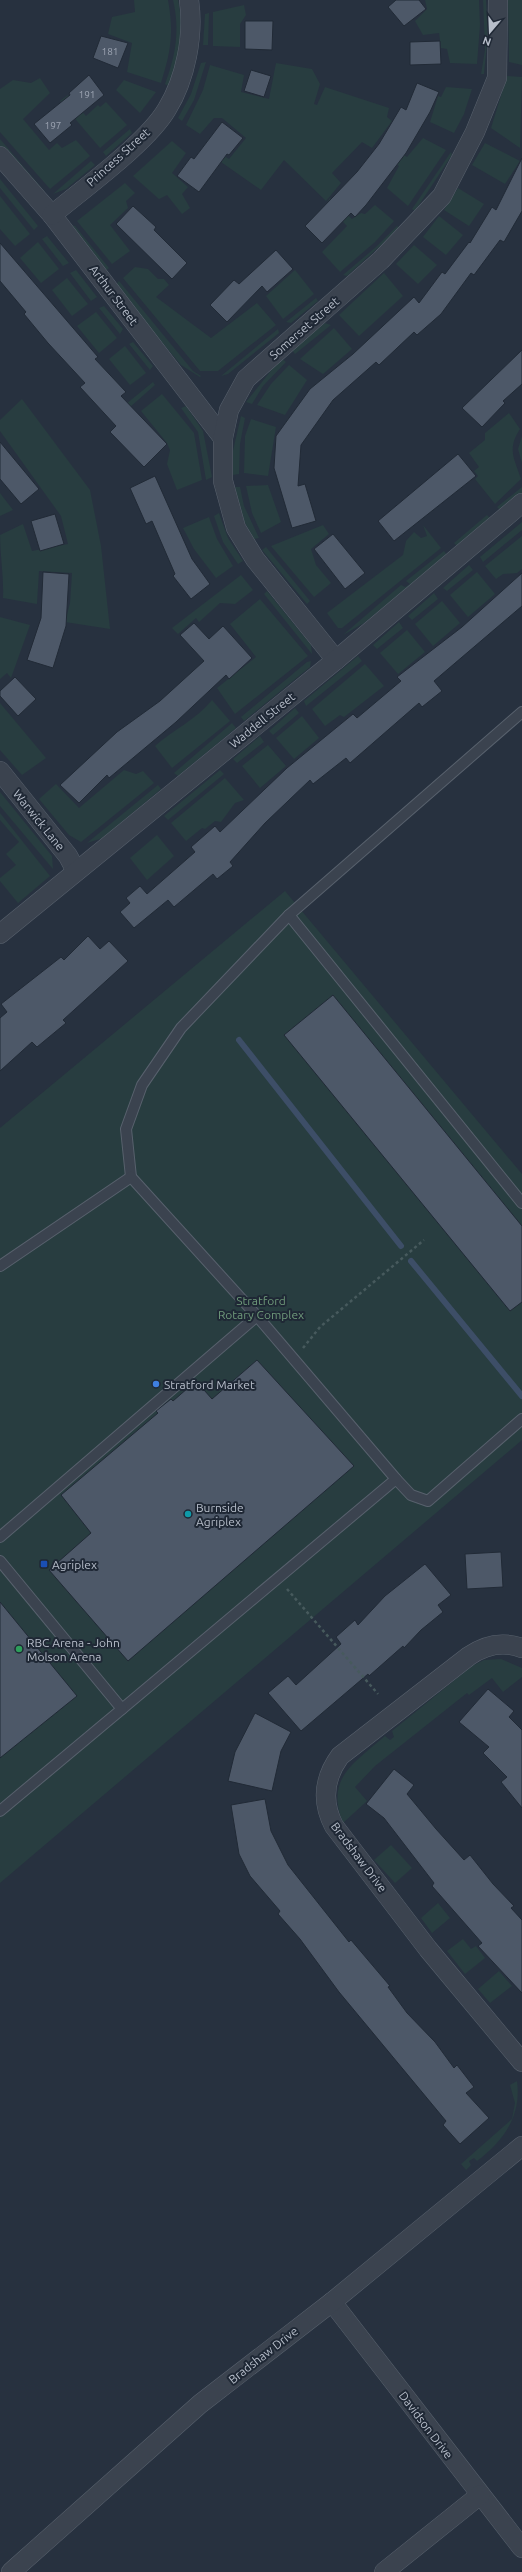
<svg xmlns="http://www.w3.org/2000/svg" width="522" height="2572" font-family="Ubuntu,sans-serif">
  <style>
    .green { fill: #283d40 }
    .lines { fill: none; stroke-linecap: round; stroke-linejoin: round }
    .stream { stroke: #3d4e67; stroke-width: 6 }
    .building { fill: #4d5868; stroke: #212a36 }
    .lane-casing { stroke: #58616d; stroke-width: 12 }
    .street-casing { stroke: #58616d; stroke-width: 20 }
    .path { stroke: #475a5d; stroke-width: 2.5; stroke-dasharray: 3 3; stroke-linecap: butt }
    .lane { stroke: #3b434f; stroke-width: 10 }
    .street { stroke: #3b434f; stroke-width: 19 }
    .shop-dot { fill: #3f7fe0; stroke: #1f2835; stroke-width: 1.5 }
    .culture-dot { fill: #0f9aa8; stroke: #1f2835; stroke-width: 1.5 }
    .transit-dot { fill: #1a4fb4; stroke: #1f2835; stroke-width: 1.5 }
    .leisure-dot { fill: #2e9e5b; stroke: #1f2835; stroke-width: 1.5 }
    .labels { text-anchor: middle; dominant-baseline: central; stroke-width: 4; stroke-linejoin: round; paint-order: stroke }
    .number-label { font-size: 10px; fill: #9ca4b2 }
    .street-label { font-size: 12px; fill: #b7beca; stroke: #1f2835 }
    .park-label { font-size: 12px; fill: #6f9a7a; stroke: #1f2835 }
    .poi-label { font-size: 12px; fill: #b7beca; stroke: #1f2835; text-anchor: start }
  </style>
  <rect width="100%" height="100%" fill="#27313f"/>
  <g class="green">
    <path d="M134 0H168C174 33 171 51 161 83L127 72 132 43 108 34 112 17 135 12Z"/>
    <path d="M173 0H178C185 31 178 57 170 87L165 84C176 55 180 30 173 0Z"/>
    <path d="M425 0H479L480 25 477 64 450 63 447 49 441 48 439 33 423 35 415 21 427 9Z"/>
    <path d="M483 0H486L488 33 484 74H481L485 50Z"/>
    <path d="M508 0H522V65L509 62Z"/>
    <path d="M244 5 246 15 240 24V47L213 46V12Z"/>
    <path d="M209 13 208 45H203L205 14Z"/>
    <path d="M206 62 194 100 182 121 178 118 191 94 201 63Z"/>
    <path d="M276 63 312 69 320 84 314 104 317 105 325 87 389 108 387 117 392 121 372 148 362 142 332 173 341 183 326 201 284 160 261 190 211 155 215 151 229 159 246 138 222 118H214L200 134 186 125 203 90 210 65 244 75 241 92 269 99Z"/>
    <path d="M507 76 522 77 520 148 491 128Z"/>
    <path d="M40 78 50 93 23 119 49 150 57 143 62 148 76 140 90 156 50 189 0 132V89L13 80 31 83Z"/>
    <path d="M124 80 156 92 140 113 116 90Z"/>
    <path d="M446 87 472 89 464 114 454 133 430 122 438 96 441 97Z"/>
    <path d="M68 95 86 116 98 105 100 107 106 102 127 125 100 148 60 101Z"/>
    <path d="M130 129 132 133 106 156 103 152Z"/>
    <path d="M423 138 446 150 408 206 387 188 399 166 376 149 381 141 407 157Z"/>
    <path d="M0 139 46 193 0 147Z"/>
    <path d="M172 141 186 153 172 173 188 187 182 194 190 208 182 214 167 195 159 199 133 176Z"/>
    <path d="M485 143 520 161 505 184 472 165Z"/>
    <path d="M451 152 452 155 415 211 412 209Z"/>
    <path d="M91 161 95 165 66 189 53 194Z"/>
    <path d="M0 179 38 226 34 230 0 188Z"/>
    <path d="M125 183 135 193 126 201 128 208 110 225 130 251 112 264 77 221Z"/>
    <path d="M458 188 484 204 469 226 444 210Z"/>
    <path d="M0 196 30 234 15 246 0 229Z"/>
    <path d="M330 198 352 219 361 213 365 214 375 205 394 221 375 242 340 272 322 252 347 226 326 204Z"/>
    <path d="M439 216 463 235 446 255 423 237Z"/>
    <path d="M71 225 75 226 109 268 104 272Z"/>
    <path d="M397 226 400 228 347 276 343 275 376 247Z"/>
    <path d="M47 236 69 263 63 266 42 239Z"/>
    <path d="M38 242 59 269 41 283 20 258Z"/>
    <path d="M414 245 437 265 418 284 396 264Z"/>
    <path d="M135 267 148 269 158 279H164L169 285 156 297 211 338 257 303 276 325 218 371H200L123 278Z"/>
    <path d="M76 270 97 297 91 301 70 273Z"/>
    <path d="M295 270 314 294 283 319 266 296Z"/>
    <path d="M384 273 403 296 359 336 339 315Z"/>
    <path d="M67 278 88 304 72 316 52 290Z"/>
    <path d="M119 281 193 371 201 376 200 377 181 365 115 286Z"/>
    <path d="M316 298 318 301 291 323 286 322Z"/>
    <path d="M104 306 123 329 120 334 99 308Z"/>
    <path d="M96 312 117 338 99 353 77 326Z"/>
    <path d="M325 323 331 325 295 354 292 350Z"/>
    <path d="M334 328 352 349 323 374 300 359Z"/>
    <path d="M278 329 279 333 228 374 221 376Z"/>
    <path d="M133 342 153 366 150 370 129 344Z"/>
    <path d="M125 346 146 373 130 385 109 359Z"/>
    <path d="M281 358 286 362 263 386 252 404 246 402Z"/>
    <path d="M289 365 307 380 285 415 257 405 271 384Z"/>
    <path d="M153 382 155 385 129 408 126 404Z"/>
    <path d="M162 394 194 433 202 480 177 490 167 464 170 450 167 443 141 411Z"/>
    <path d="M22 399 90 490 101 546 110 629 65 622 70 603 72 573 39 571 37 604 3 598C4 577 0 556 0 535L23 524 32 551 68 544 61 516 0 431V420Z"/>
    <path d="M186 406 203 431 212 477 206 480 198 432 181 408Z"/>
    <path d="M509 413 520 429C507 449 514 458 521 479L495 504 475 479 478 476 474 471 479 467 469 453 485 440V433Z"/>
    <path d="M241 416 245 418 240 444 239 474 233 475 232 455Z"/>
    <path d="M251 419 276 427 268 476 244 473 245 436Z"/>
    <path d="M522 436V463L518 449Z"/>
    <path d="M268 485 281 522 261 533 252 513 246 486Z"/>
    <path d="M235 487H240L244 506 259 538 254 539 244 521Z"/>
    <path d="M522 487V494L501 511 497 507Z"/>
    <path d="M0 493 13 510 0 516Z"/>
    <path d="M219 513 228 538 243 561 238 564 223 542 214 516Z"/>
    <path d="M487 515 491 519 458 547 454 543Z"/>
    <path d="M209 517 217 539 233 566 216 578 194 549 183 528Z"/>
    <path d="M522 522V530L483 562 480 557Z"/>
    <path d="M323 525 329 534 311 549 316 565 331 583 314 597 271 546Z"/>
    <path d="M423 525 441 548 342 628H338L327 613 403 555 406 541 414 532 421 538 427 536Z"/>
    <path d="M522 536V569L517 573 503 574 496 579 485 566Z"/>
    <path d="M266 547 310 601 307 604 262 550Z"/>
    <path d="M444 551 447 555 364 623 343 635 401 585 405 587 410 584 406 581Z"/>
    <path d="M469 565 473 570 447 591 443 588Z"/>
    <path d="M477 572 495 594 468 617 450 595Z"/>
    <path d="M241 575 253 590 235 604 220 603 199 622 196 618 178 634 172 628Z"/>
    <path d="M267 591 311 645 312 654 264 594Z"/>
    <path d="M434 593 438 599 412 620 408 616Z"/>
    <path d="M260 599 308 656 235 714 217 688 256 657 230 624Z"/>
    <path d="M442 601 460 623 433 646 415 624Z"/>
    <path d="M0 617 30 625 11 678 7 673 0 679Z"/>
    <path d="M399 622 403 628 377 649 373 645Z"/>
    <path d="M407 630 425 652 398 674 380 653Z"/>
    <path d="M358 656 362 661 306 706 304 701Z"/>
    <path d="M311 661 310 667 244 721 241 717 307 662Z"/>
    <path d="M365 664 384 686 344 717 340 715 325 726 312 709Z"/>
    <path d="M212 700 230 721 172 768 155 746C174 729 196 720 212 700Z"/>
    <path d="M0 703 46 758 22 775 0 750Z"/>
    <path d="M295 708 299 713 273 735 269 731Z"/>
    <path d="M302 716 319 738 294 759 276 738Z"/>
    <path d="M232 723 236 728 178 776 174 773Z"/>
    <path d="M260 736 264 742 237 763 233 759Z"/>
    <path d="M268 745 286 766 260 788 242 766Z"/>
    <path d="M124 770 136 774 143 771 154 783 81 842 69 835 39 799 56 784 79 808Z"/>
    <path d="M220 770 224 774 168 820 164 816Z"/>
    <path d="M225 778 244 800 235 803 221 822 215 821 205 829 202 828 186 841 171 823Z"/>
    <path d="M158 785 161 789 103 838 87 843Z"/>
    <path d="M0 792 52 856 53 869 0 806Z"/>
    <path d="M0 813 50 876 18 903 0 881V878L16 865 6 854 19 842 0 820Z"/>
    <path d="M157 835 174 856 147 880 130 858Z"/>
    <path d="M285 891 522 1174V1440L0 1883V1128Z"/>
    <path d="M501 1659 522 1668V1677L503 1692 492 1678 469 1695 467 1693 375 1766 355 1787 367 1801 343 1823C325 1778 354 1763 385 1736L390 1740 394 1737 392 1731 472 1666 484 1660Z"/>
    <path d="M391 1845 412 1868 395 1883 374 1860Z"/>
    <path d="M438 1903 450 1918 432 1933 421 1918Z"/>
    <path d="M463 1939 471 1949 476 1946 485 1958 465 1974 447 1951Z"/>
    <path d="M499 1971 512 1986 490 2003 478 1989Z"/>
    <path d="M517 2081C522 2117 502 2142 477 2161L474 2158 469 2161 471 2165 466 2170 461 2164 512 2119 515 2103 510 2085Z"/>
  </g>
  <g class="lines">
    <g class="stream">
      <path d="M239 1040 401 1246"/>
      <path d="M411 1261 522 1396"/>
    </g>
  </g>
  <g class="building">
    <path d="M396 0H419L426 9 404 26 388 7Z"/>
    <path d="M245 21H273L272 50 245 49Z"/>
    <path d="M101 36 128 43 118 68 93 58Z"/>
    <path d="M440 41 441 64 410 65V42Z"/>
    <path d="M251 70 271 76 264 97 244 91Z"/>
    <path d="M89 75 104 95 70 123 72 125 50 143 34 124 70 95 69 93Z"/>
    <path d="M417 83 439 92 430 112 406 153 366 205 355 217 351 213 322 243 305 226 357 172 379 144 401 107 406 110Z"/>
    <path d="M222 122 243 138 229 155 227 154 199 192 177 176 191 157 194 159Z"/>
    <path d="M522 158V211L504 242 500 240 474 275 471 273 441 314 417 335 414 332 379 365 376 362 333 400 301 445 298 486 305 484 316 521 292 528 274 468 276 436 310 389 353 354 414 297 419 303 442 272 445 274 469 242 470 243 492 207 496 210Z"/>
    <path d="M133 206 156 227 154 230 187 263 172 279 116 224Z"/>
    <path d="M0 243 98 357 95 359 126 392 121 396 167 444 144 467 110 432 116 426 80 387 85 383 48 343 24 314 26 312 0 281Z"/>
    <path d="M276 250 293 269 267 292 262 286 227 322 210 305 234 280 239 284Z"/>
    <path d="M522 350V384L503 401 505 403 482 427 462 408Z"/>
    <path d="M0 442 39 489 21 504 0 479Z"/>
    <path d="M458 454 476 476 394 541 378 521Z"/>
    <path d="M155 476 192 559 210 584 191 599 173 576 175 574 152 521 146 524 130 488Z"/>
    <path d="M55 514 64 544 40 551 31 521Z"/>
    <path d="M333 534 365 573 345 589 314 549Z"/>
    <path d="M43 572 69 574 66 626 53 668 27 660 41 618Z"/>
    <path d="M522 573V606L434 681 442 691 422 707 419 703 350 763 346 758 313 784 310 780 265 823 230 862 233 866 217 879 213 874 174 907 168 900 134 928 120 912 130 903 126 898 140 886 147 894 195 852 191 847 215 826 220 832 287 768 353 714 357 718 401 681 397 677 462 627Z"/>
    <path d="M194 623 209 639 223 626 252 658 229 679 226 675 176 722 109 778 107 775 79 803 60 785 117 732 160 701 204 661 180 635Z"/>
    <path d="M15 677 36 699 18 716 0 696V691Z"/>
    <path d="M88 936 100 949 109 941 128 961 63 1020 66 1023 37 1047 32 1042 0 1071V1018L7 1012 1 1004 61 957 64 960Z"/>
    <path d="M333 995 522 1226V1302L510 1311 284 1035Z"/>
    <path d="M257 1360 354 1466 128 1661 49 1570 91 1533 61 1495 158 1413 156 1411 171 1399 173 1401 196 1381 212 1399Z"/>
    <path d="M501 1552 503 1587 467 1589 465 1554Z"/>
    <path d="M425 1564 451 1595 438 1605 443 1612 421 1630 404 1648 403 1646 369 1676 368 1674 301 1731 268 1693 288 1676 296 1685 341 1644 336 1637 355 1620 358 1625 385 1596Z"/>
    <path d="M0 1602 77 1696 0 1758Z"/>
    <path d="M488 1689 514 1711 509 1717 522 1730V1808L501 1782 507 1777 483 1753 489 1747 459 1722Z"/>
    <path d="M255 1713 291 1732 281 1751 272 1791 228 1781 235 1752Z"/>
    <path d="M394 1769 414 1785 407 1794 436 1829 464 1860 470 1855 493 1884 514 1906 511 1908 522 1920V1993L478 1946 482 1943 432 1886 434 1883 384 1818 366 1804Z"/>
    <path d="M265 1799 271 1831 288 1865 349 1942 351 1940 390 1986 388 1987 407 2013 435 2042 454 2068 457 2065 474 2087 466 2093 489 2118 460 2144 443 2125 446 2121 339 1992 300 1939 278 1914 280 1911 250 1876 239 1854 231 1805Z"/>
  </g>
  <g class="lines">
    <g class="lane-casing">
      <g id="lane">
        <path d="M289 915 522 1203"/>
        <path d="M131 1177 126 1129 142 1085 181 1028 289 915 522 712"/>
        <path d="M0 1266 131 1177 257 1316"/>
        <path d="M396 1479 411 1495 428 1501 522 1419"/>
        <path d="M0 1537 257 1316 396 1479 122 1709"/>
        <path d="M0 1561 122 1709 0 1811"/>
      </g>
    </g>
    <g class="street-casing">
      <g id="street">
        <path d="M0 156 52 215 223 438"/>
        <path d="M52 215C84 188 147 143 167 109 186 78 194 35 189 0"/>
        <path d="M336 660 255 559 236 528 223 481V438L229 410 246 379 381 260 442 196 475 132 497 78 498 0"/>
        <path d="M0 771 68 856 76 871"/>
        <path d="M0 934 336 660 522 503"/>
        <path d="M522 1648C503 1641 485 1645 469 1656L340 1756C324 1778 321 1801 334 1826L428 1949 522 2062"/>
        <path d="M332 2302 522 2548"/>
        <path d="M11 2572 200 2404 332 2302 522 2146"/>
        <path d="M384 2572 480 2495"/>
      </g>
    </g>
    <g class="path">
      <path d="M303 1348 320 1327 424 1240"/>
      <path d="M287 1589 378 1694"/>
    </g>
    <use href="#lane" class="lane"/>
    <use href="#street" class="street"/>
  </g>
  <circle class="shop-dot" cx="156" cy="1384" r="4"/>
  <circle class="culture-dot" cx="188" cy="1514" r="4"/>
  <rect class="transit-dot" x="40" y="1560" width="8" height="8" rx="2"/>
  <circle class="leisure-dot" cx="19" cy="1649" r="4"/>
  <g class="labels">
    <g class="number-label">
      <text x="110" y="51">181</text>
      <text x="87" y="94">191</text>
      <text x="53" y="125">197</text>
    </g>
    <g class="street-label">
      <text transform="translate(118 157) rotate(-42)">Princess Street</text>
      <text transform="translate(114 295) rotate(53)">Arthur Street</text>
      <text transform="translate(304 328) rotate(-41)">Somerset Street</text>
      <text transform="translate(262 720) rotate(-39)">Waddell Street</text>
      <text transform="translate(39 820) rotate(51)">Warwick Lane</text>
      <text transform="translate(359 1857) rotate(53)">Bradshaw Drive</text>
      <text transform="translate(263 2355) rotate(-38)">Bradshaw Drive</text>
      <text transform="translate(426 2425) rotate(53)">Davidson Drive</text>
    </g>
    <g class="park-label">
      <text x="261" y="1300">Stratford<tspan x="261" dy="14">Rotary Complex</tspan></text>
    </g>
    <g class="poi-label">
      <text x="164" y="1384">Stratford Market</text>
      <text x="196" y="1507">Burnside<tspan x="196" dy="14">Agriplex</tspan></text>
      <text x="52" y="1564">Agriplex</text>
      <text x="27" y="1642">RBC Arena - John<tspan x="27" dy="14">Molson Arena</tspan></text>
    </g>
  </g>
  <g transform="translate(490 32) rotate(199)" stroke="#1f2835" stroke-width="3" paint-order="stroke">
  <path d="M0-3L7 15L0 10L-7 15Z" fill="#b7beca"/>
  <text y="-6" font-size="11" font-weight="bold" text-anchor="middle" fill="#b7beca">N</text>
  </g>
</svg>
